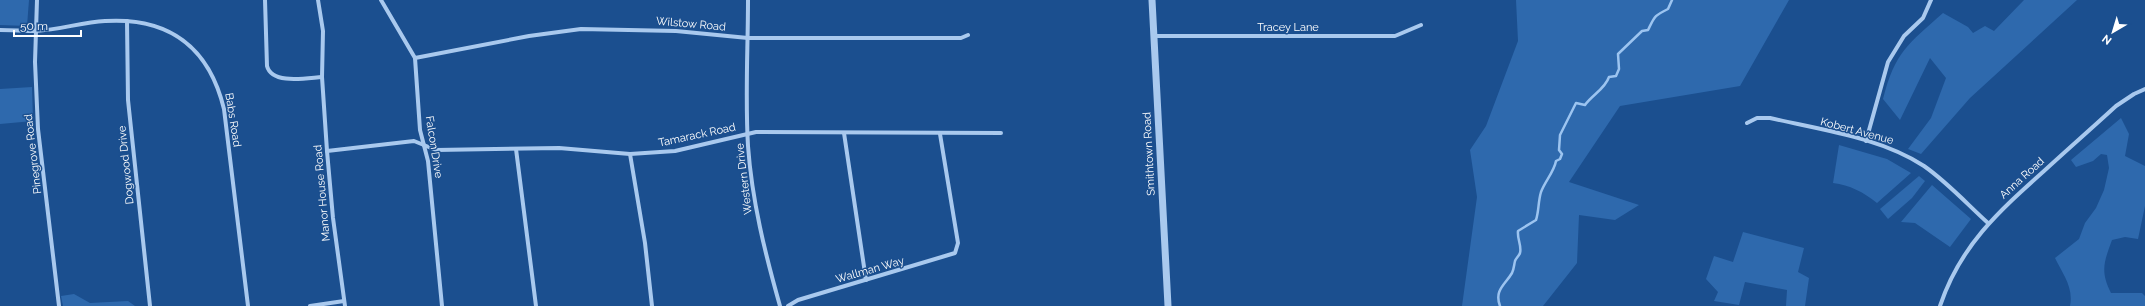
<svg xmlns="http://www.w3.org/2000/svg" width="2145" height="306" font-family="Raleway,sans-serif">
  <style>
    .green { fill: #2e69ad }
    .lines { fill: none; stroke-linecap: round; stroke-linejoin: round }
    .stream { stroke: #9cc4f0; stroke-width: 2.5 }
    .minor { stroke: #a9c9ee; stroke-width: 4 }
    .tertiary { stroke: #a9c9ee; stroke-width: 7 }
    .labels { text-anchor: middle; dominant-baseline: central; stroke-width: 3; stroke-linejoin: round; paint-order: stroke }
    .street-label { font-size: 11px; fill: #fff; stroke: #1b4f8f }
  </style>
  <rect width="100%" height="100%" fill="#1b4f8f"/>
  <g class="green">
    <path d="M0 0H29L27 26 0 25Z"/>
    <path d="M1516 0H1789L1740 86 1620 106 1569 182 1639 205 1615 220 1579 215 1577 263 1543 306H1462L1477 197 1470 150 1486 126 1518 41Z"/>
    <path d="M2024 0H2077L1970 98 1921 154 1908 149 1931 118 1946 78 1930 58 1900 120 1883 99C1895 52 1908 44 1943 13L1968 27 1973 33 1985 26 1994 31Z"/>
    <path d="M32 87 33 121 0 124V89Z"/>
    <path d="M2121 118 2129 134 2125 156 2145 166V206L2138 239 2125 237 2112 240C2104 262 2100 271 2111 293H2142L2145 296V306H2070C2074 287 2062 273 2055 258L2079 239 2085 223 2096 208 2104 190 2109 168 2107 155 2101 154 2093 161 2076 167 2071 160Z"/>
    <path d="M1839 145 1887 159 1911 173 1877 203C1863 192 1850 185 1833 183Z"/>
    <path d="M1919 176 1925 181 1912 198 1888 219 1880 209Z"/>
    <path d="M1932 185 1971 219 1950 247 1915 223 1901 222Z"/>
    <path d="M1743 232 1804 248 1798 272 1809 278 1805 306H1786L1787 290 1745 282 1739 305 1714 301 1718 292 1706 279 1714 256 1733 262Z"/>
    <path d="M74 294 90 303 128 301 135 306H63L61 296Z"/>
  </g>
  <g class="lines">
    <path class="stream" d="M1500 306C1494 290 1505 285 1512 273 1514 269 1514 265 1515 261 1516 258 1519 256 1520 253 1522 246 1517 239 1518 231L1536 220C1539 211 1538 202 1541 192 1545 181 1554 172 1556 161L1560 159 1562 154 1559 150 1560 135 1576 103 1585 105C1592 95 1605 89 1609 77L1616 76 1619 69 1618 54 1642 31 1648 30C1655 16 1654 16 1668 9L1672 0"/>
    <g class="minor">
      <path d="M37 0 35 62 38 129 59 306"/>
      <path d="M265 0 267 66C272 85 307 78 322 77"/>
      <path d="M318 0 323 31 322 77 327 151 333 218 345 306"/>
      <path d="M381 0 415 58 420 130 428 161 442 306"/>
      <path d="M748 0C748 48 745 97 748 146 752 201 765 253 780 306"/>
      <path d="M127 21 128 100 150 306"/>
      <path d="M0 30C12 30 24 31 36 31 60 30 82 22 105 21 169 17 209 47 224 109L248 306"/>
      <path d="M1154 36H1395L1421 25"/>
      <path d="M415 58 529 36 581 29 676 31 748 38H961L968 35"/>
      <path d="M1747 123 1757 118H1770C1821 130 1879 137 1924 166 1947 182 1967 204 1988 223"/>
      <path d="M844 133 866 280"/>
      <path d="M1866 141 1888 62 1904 36 1923 18 1931 0"/>
      <path d="M516 149 536 306"/>
      <path d="M327 151 414 141 436 150 559 148 630 154 675 151 756 132 1001 133"/>
      <path d="M630 154 645 243 652 306"/>
      <path d="M310 306 344 301"/>
      <path d="M788 306 798 300 955 253 958 243 940 134"/>
      <path d="M1940 306C1960 246 1998 212 2044 171 2068 149 2092 128 2116 106L2134 94 2145 89"/>
    </g>
    <path class="tertiary" d="M1152 0 1168 306"/>
  </g>
  <g class="labels">
    <g class="street-label">
      <text transform="translate(691 24) rotate(5)">Wilstow Road</text>
      <text x="1288" y="27">Tracey Lane</text>
      <text transform="translate(233 120) rotate(81)">Babs Road</text>
      <text transform="translate(1857 131) rotate(15)">Kobert Avenue</text>
      <text transform="translate(697 135) rotate(-12)">Tamarack Road</text>
      <text transform="translate(434 147) rotate(81)">Falcon Drive</text>
      <text transform="translate(33 154) rotate(-97)">Pinegrove Road</text>
      <text transform="translate(1149 154) rotate(-93)">Smithtown Road</text>
      <text transform="translate(126 165) rotate(-96)">Dogwood Drive</text>
      <text transform="translate(2022 178) rotate(-42)">Anna Road</text>
      <text transform="translate(744 179) rotate(-97)">Western Drive</text>
      <text transform="translate(322 193) rotate(-95)">Manor House Road</text>
      <text transform="translate(870 270) rotate(-16)">Wallman Way</text>
    </g>
  </g>
  <g transform="translate(2113 32) rotate(218)" stroke="#1b4f8f" stroke-width="3" paint-order="stroke">
  <path d="M0-3L7 15L0 10L-7 15Z" fill="#ffffff"/>
  <text y="-6" font-size="11" font-weight="bold" text-anchor="middle" fill="#ffffff">N</text>
  </g>
  <path d="M14 30v6h67v-6" fill="none" stroke="#ffffff" stroke-width="2"/>
  <text x="20" y="30" font-size="12" fill="#ffffff" stroke="#1b4f8f" stroke-width="3" paint-order="stroke">50 m</text>
</svg>
